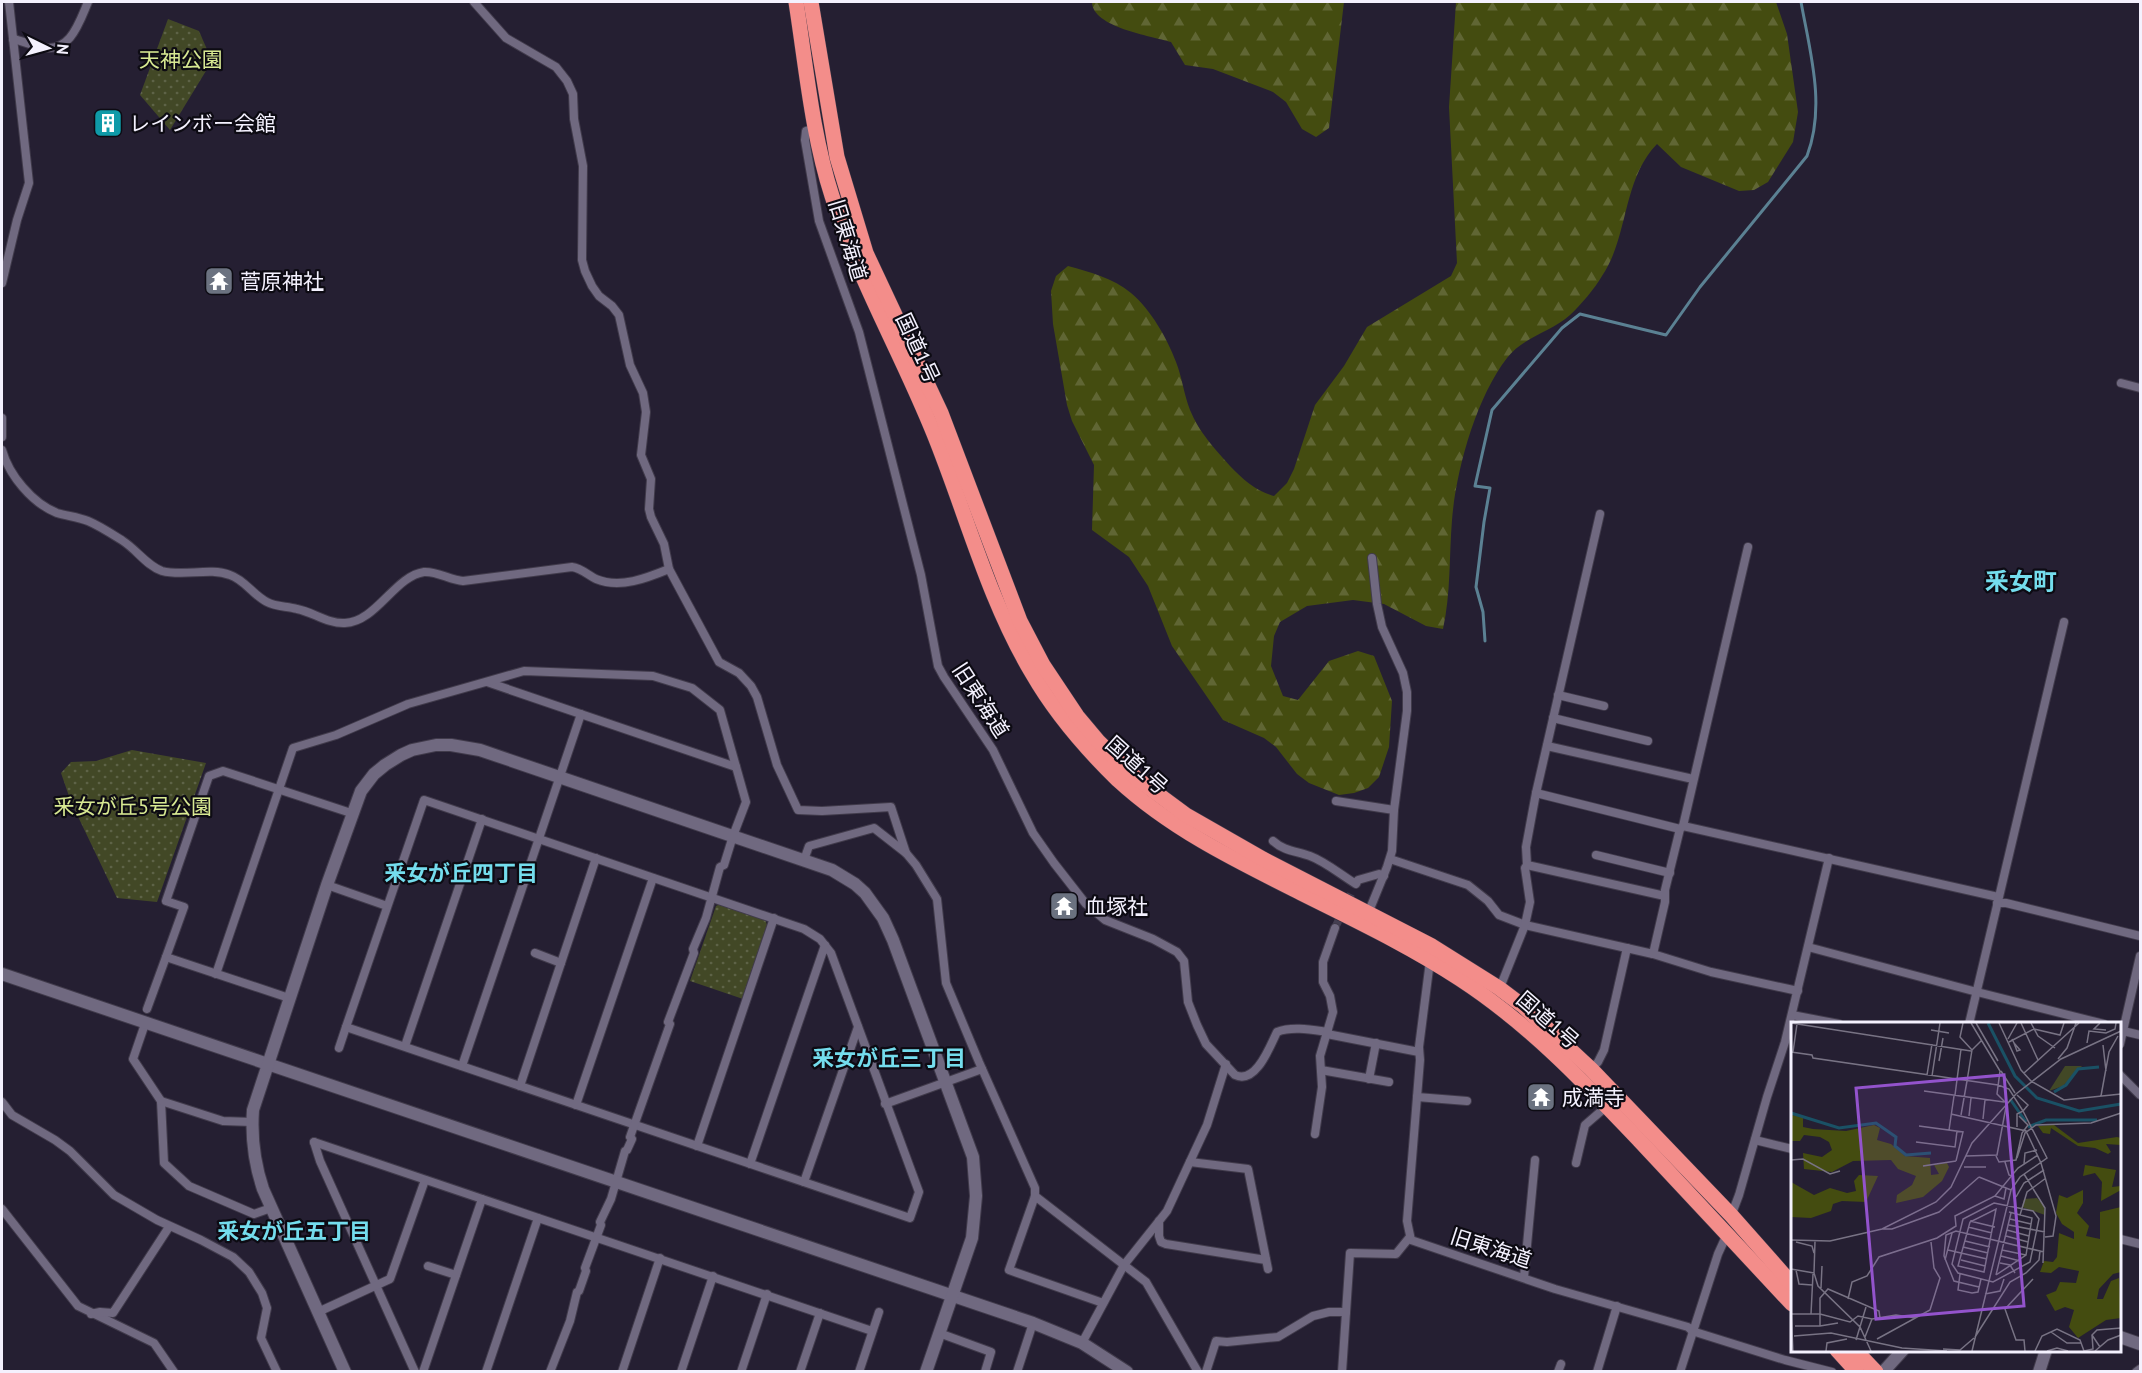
<svg xmlns="http://www.w3.org/2000/svg" width="2142" height="1373" font-family="'PT Sans','Noto Sans JP',sans-serif">
  <style>
    .forest { fill: url(#forest-firs) }
    .park { fill: url(#park-dots) }
    .lines { fill: none; stroke-linecap: round; stroke-linejoin: round }
    .stream { stroke: #5b8193; stroke-width: 3 }
    .street-tunnel { stroke: #443e51; stroke-width: 8; stroke-dasharray: 8 4; stroke-linecap: butt }
    .street-casing { stroke: #413b4b; stroke-width: 10 }
    .secondary-casing { stroke: #413b4b; stroke-width: 14 }
    .highway-casing { stroke: #413b4b; stroke-width: 16 }
    .street { stroke: #706980; stroke-width: 8 }
    .secondary { stroke: #706980; stroke-width: 12 }
    .highway { stroke: #f38d8a; stroke-width: 15 }
    .labels { text-anchor: middle; dominant-baseline: central; stroke-width: 4.5; stroke-linejoin: round; paint-order: stroke }
    .park-label { font-size: 21px; fill: #d8e992; stroke: #0d0b13 }
    .poi-label { font-size: 21px; fill: #f4f1fe; stroke: #0d0b13; text-anchor: start }
    .street-label { font-size: 21px; fill: #f4f1fe; stroke: #0d0b13 }
    .neighbourhood-label { font-size: 22px; font-weight: bold; fill: #74dded; stroke: #0d0b13 }
    .quarter-label { font-size: 24px; font-weight: bold; fill: #74dded; stroke: #0d0b13 }
    .inset-river { fill: none; stroke: #1a5165; stroke-width: 3 }
    .inset-road { fill: none; stroke: #787384; stroke-width: 1.5 }
    .view { fill: #9353cc; fill-opacity: 0.15; stroke: #9353cc; stroke-width: 3 }
    .inset-edge { fill: none; stroke: #f4f1fe; stroke-width: 3 }
  </style>
  <defs>
    <pattern id="forest-firs" width="22" height="20" patternUnits="userSpaceOnUse" patternTransform="scale(1.5)"><rect width="22" height="20" fill="#444c10"/><path d="M5 1l3.5 6h-7zM16 11l3.5 6h-7z" fill="#606634"/></pattern>
    <pattern id="park-dots" width="8" height="8" patternUnits="userSpaceOnUse" patternTransform="scale(1.5)"><rect width="8" height="8" fill="#424826"/><path d="M2 2h.1M6 6h.1" fill="none" stroke="#5e6347" stroke-width="1.8" stroke-linecap="round"/></pattern>
  </defs>
  <rect width="100%" height="100%" fill="#251f32"/>
  <g class="forest">
    <path d="M1092 2H1344L1329 128 1316 137 1302 129 1286 102 1273 92 1213 69 1185 65 1171 42C1151 36 1092 27 1092 2Z"/>
    <path d="M1456 2H1776L1787 34 1798 112 1793 142 1768 182 1754 190 1739 191 1681 167 1657 144C1622 180 1629 236 1602 276 1595 288 1580 306 1570 315 1551 332 1523 337 1507 358 1476 398 1456 470 1452 520 1449 556 1451 593 1443 629L1426 626 1384 604 1353 600 1307 606 1280 622 1274 636 1271 666 1283 696 1298 700 1329 661 1358 651 1374 656 1392 701 1389 747 1379 777 1368 788 1354 793 1339 795 1309 783 1297 774 1276 747 1264 738 1223 720 1172 646 1148 586 1129 557 1092 530 1094 465 1072 421 1067 405 1053 324 1051 291 1056 276 1068 266C1090 272 1113 278 1131 293 1151 310 1167 338 1176 362 1182 377 1184 395 1190 410 1199 432 1214 448 1230 466 1244 480 1254 490 1274 496L1287 483 1294 469 1315 405 1344 366 1367 327 1451 276 1457 263 1449 107Z"/>
  </g>
  <g class="park">
    <path d="M168 19 199 31 212 61 170 130 140 95Z"/>
    <path d="M132 750 206 763 157 902 117 898 71 802 61 773 71 762 96 761Z"/>
    <path d="M720 904 765 919 767 925 743 999 690 981 716 906Z"/>
  </g>
  <g class="lines">
    <path class="stream" d="M1485 641 1483 612 1476 587 1484 522 1490 488 1475 486 1492 410 1562 328 1580 314 1666 335 1700 287 1807 156C1826 106 1810 52 1801 2"/>
    <path class="street-tunnel" d="M1335 928 1351 894"/>
    <g class="street-casing">
      <g id="street">
        <path d="M474 2 506 38 556 67 567 81 573 94 574 119 583 166 582 260 585 271 592 286 599 296 612 306 619 315 630 365 643 393 646 412 641 455 651 479 649 509 651 517 664 544 669 569 719 662 739 673 751 686 757 697 777 765 798 810 822 811 891 807 906 853 916 865 937 899 946 983 979 1062 1035 1188V1196L1009 1270 1103 1303"/>
        <path d="M13 39C22 41 31 45 41 47 70 54 79 23 88 2"/>
        <path d="M818 128 806 131 805 140 819 221 859 332 921 575 938 666 944 677 993 750 1033 833 1054 863 1086 904 1105 920 1153 939 1177 952 1184 961 1188 1002 1197 1025 1206 1044 1235 1075C1256 1085 1270 1046 1277 1032 1292 1026 1313 1030 1328 1032"/>
        <path d="M2 283 17 220 29 183 9 2"/>
        <path d="M2121 383 2140 388"/>
        <path d="M2 418V437"/>
        <path d="M2 450C9 475 32 503 57 513 67 516 78 517 88 521 100 526 112 534 123 541 137 550 147 566 162 571 184 577 209 567 230 575 245 580 253 595 267 602 276 607 287 606 297 609 313 612 328 624 345 623 376 622 395 576 424 572 437 571 450 580 463 581L572 567C581 568 588 575 596 579 620 589 647 578 669 569"/>
        <path d="M1600 514 1536 793 1526 847 1527 865 1665 896"/>
        <path d="M487 682 736 767"/>
        <path d="M1558 695 1604 706"/>
        <path d="M1553 718 1648 741"/>
        <path d="M1547 746 1693 779"/>
        <path d="M1536 793 1680 829"/>
        <path d="M424 800 804 929 820 939 831 953 919 1192 910 1218 346 1027Z"/>
        <path d="M1336 801 1394 810"/>
        <path d="M1683 826 1998 897"/>
        <path d="M1273 841C1284 851 1296 851 1310 856 1326 862 1341 875 1356 884L1358 880 1379 874 1384 876"/>
        <path d="M1596 855 1670 873"/>
        <path d="M1390 859 1468 885 1488 901 1499 915 1525 925 1653 954 1665 902V890L1680 829 1683 826 1748 547"/>
        <path d="M804 860 809 846 874 828 906 853"/>
        <path d="M327 885 387 906"/>
        <path d="M1997 903H2006L2140 936"/>
        <path d="M1367 916 1387 867 1392 851 1394 810 1407 711V692L1403 673 1382 627 1377 604 1372 558"/>
        <path d="M1808 947 1977 992 2104 1024"/>
        <path d="M535 953 561 963"/>
        <path d="M1653 954 1711 972 1798 991"/>
        <path d="M1430 961 1419 1047 1420 1060 1407 1221 1411 1240 1555 1289 1688 1327 1692 1331 1785 1360 1832 1372"/>
        <path d="M216 974 293 748 336 735 408 704 524 671 653 676 692 688 720 710 746 802 733 836 724 865 720 867 706 918 693 949 694 953 668 1022 670 1024 630 1137 632 1139 627 1150 625 1151 611 1199 600 1222 601 1225 585 1268 586 1271 579 1291 577 1292 570 1321 550 1372"/>
        <path d="M1499 990 1525 925 1530 902 1525 868 1527 865"/>
        <path d="M289 998 166 957 184 907 166 901 209 776 223 771 351 813"/>
        <path d="M147 1009 166 957"/>
        <path d="M1792 1015 1839 1024"/>
        <path d="M146 1021 133 1059 161 1101 164 1163 189 1186 254 1214 271 1208"/>
        <path d="M1969 1024 2064 622"/>
        <path d="M2123 1031 2140 1035"/>
        <path d="M1327 1034 1419 1052"/>
        <path d="M2120 1044 2140 956"/>
        <path d="M405 1046 482 819"/>
        <path d="M339 1048 346 1027"/>
        <path d="M462 1066 581 714"/>
        <path d="M1591 1069 1598 1062 1604 1050 1627 948"/>
        <path d="M1321 1070 1389 1082"/>
        <path d="M2120 1075 2140 1095"/>
        <path d="M1369 1079 1376 1043"/>
        <path d="M520 1086 596 858"/>
        <path d="M1417 1097 1467 1101"/>
        <path d="M161 1101 223 1121 252 1122"/>
        <path d="M2 1102 12 1115 55 1140 70 1151 114 1195 157 1220 201 1240 233 1257 249 1272 262 1293 267 1308 261 1338 277 1372"/>
        <path d="M885 1104 982 1069"/>
        <path d="M576 1105 653 878"/>
        <path d="M1315 1134 1322 1087 1320 1056 1333 1012 1330 996 1323 982V962L1335 928"/>
        <path d="M1755 1140 1792 1149"/>
        <path d="M314 1142 872 1331"/>
        <path d="M314 1142 320 1161 415 1372"/>
        <path d="M697 1146 774 918"/>
        <path d="M1190 1162 1248 1169 1268 1269"/>
        <path d="M1576 1163 1585 1125 1607 1106"/>
        <path d="M750 1164 825 945"/>
        <path d="M804 1182 858 1027"/>
        <path d="M1035 1196 1146 1282 1198 1372"/>
        <path d="M2 1209 78 1306 154 1343 174 1372"/>
        <path d="M1731 1216 1739 1195 1767 1097 1785 1042 1829 858"/>
        <path d="M1159 1221V1236L1161 1242 1166 1244 1266 1260"/>
        <path d="M2120 1239 2140 1244"/>
        <path d="M428 1266 456 1275"/>
        <path d="M1524 1277 1535 1160"/>
        <path d="M318 1312 390 1279 425 1180"/>
        <path d="M91 1314 100 1312 113 1313 169 1227"/>
        <path d="M939 1333 991 1352 985 1372"/>
        <path d="M1082 1343 1124 1265 1167 1211 1207 1125 1226 1064"/>
        <path d="M423 1372 482 1199"/>
        <path d="M486 1372 538 1218"/>
        <path d="M622 1372 660 1258"/>
        <path d="M681 1372 713 1276"/>
        <path d="M741 1372 767 1294"/>
        <path d="M800 1372 820 1313"/>
        <path d="M859 1372 879 1312"/>
        <path d="M1017 1372 1033 1323"/>
        <path d="M1206 1372 1216 1341 1227 1342 1278 1337 1313 1316 1329 1312H1346"/>
        <path d="M1342 1372 1350 1253 1396 1254 1409 1238"/>
        <path d="M1558 1372 1561 1364"/>
        <path d="M1597 1372 1617 1306"/>
        <path d="M1680 1372 1718 1254 1728 1232"/>
        <path d="M2136 1372 2140 1369"/>
      </g>
    </g>
    <g class="secondary-casing">
      <g id="secondary">
        <path d="M2 974 1033 1323 1082 1343 1127 1372"/>
        <path d="M2120 1337 2140 1344"/>
        <path d="M345 1372 263 1189C254 1162 251 1138 253 1110L327 885 361 791 374 774 385 765 401 755 412 750 436 745H451L480 750 832 870 855 884 865 893 883 918 893 940 973 1157 976 1196 972 1238 926 1372"/>
        <path d="M1883 1372 1903 1350"/>
        <path d="M2039 1372 2046 1350"/>
      </g>
    </g>
    <g class="highway-casing">
      <g id="highway">
        <path d="M796 2C806 66 812 134 832 196 858 279 902 354 934 434 966 513 988 599 1032 673 1055 713 1085 748 1118 780 1171 829 1237 861 1301 893 1355 920 1410 946 1460 979 1529 1024 1583 1081 1639 1140 1690 1195 1741 1249 1792 1304"/>
        <path d="M811 2 837 157 866 253 941 413 1020 621 1043 665 1077 716 1098 741 1136 778 1186 815 1263 859 1432 946 1499 988 1523 1006 1591 1069 1731 1215 1792 1284"/>
        <path d="M1837 1350 1857 1372"/>
        <path d="M1855 1350 1876 1372"/>
      </g>
    </g>
    <use href="#street" class="street"/>
    <use href="#secondary" class="secondary"/>
    <use href="#highway" class="highway"/>
  </g>
  <defs>
    <g id="building-square" transform="scale(1.5)"><rect x="-9" y="-9" width="18" height="18" rx="4" fill="#0f9aa8" stroke="#0d0b13"/><path d="M-4-6H4V6H1V3H-1V6H-4ZM-2.5-4.3h1.7v1.8h-1.7ZM.8-4.3h1.7v1.8H.8ZM-2.5-1h1.7V.8h-1.7ZM.8-1h1.7V.8H.8Z" fill="#fff"/></g>
    <g id="temple-square" transform="scale(1.5)"><rect x="-9" y="-9" width="18" height="18" rx="4" fill="#6b7280" stroke="#0d0b13"/><path d="M0-6L5-2H3V0L6.5 2.5H4V6H1.5V3h-3V6H-4V2.5H-6.5L-3 0V-2H-5Z" fill="#fff"/></g>
  </defs>
  <g fill-rule="evenodd">
    <use href="#building-square" x="108" y="123"/>
    <use href="#temple-square" x="219" y="281"/>
    <use href="#temple-square" x="1064" y="906"/>
    <use href="#temple-square" x="1541" y="1097"/>
  </g>
  <g class="labels">
    <g class="park-label">
      <text x="181" y="59">天神公園</text>
      <text x="133" y="806">釆女が丘5号公園</text>
    </g>
    <g class="poi-label">
      <text x="129" y="123">レインボー会館</text>
      <text x="240" y="281">菅原神社</text>
      <text x="1085" y="906">血塚社</text>
      <text x="1562" y="1097">成満寺</text>
    </g>
    <g class="street-label">
      <text transform="translate(848 240) rotate(73)">旧東海道</text>
      <text transform="translate(918 348) rotate(65)">国道1号</text>
      <text transform="translate(981 700) rotate(57)">旧東海道</text>
      <text transform="translate(1137 765) rotate(42)">国道1号</text>
      <text transform="translate(1548 1020) rotate(41)">国道1号</text>
      <text transform="translate(1491 1248) rotate(18)">旧東海道</text>
    </g>
    <g class="neighbourhood-label">
      <text x="461" y="873">釆女が丘四丁目</text>
      <text x="889" y="1058">釆女が丘三丁目</text>
      <text x="294" y="1231">釆女が丘五丁目</text>
    </g>
    <g class="quarter-label">
      <text x="2021" y="581">釆女町</text>
    </g>
  </g>
  <g transform="translate(1791 1022)">
    <rect width="330" height="330" fill="#251f32"/>
    <path d="M0 93 12 94V105L22 107 55 109 83 103 89 106 86 118 100 122 114 134 139 136 140 153 148 152 143 143 156 141 158 145 151 159 132 175 105 181 106 173 121 163 125 154 107 147 100 138 62 139 41 150 13 147 12 131 31 135 41 128 38 120 29 115 13 113 9 119H0ZM263 103 287 121 326 115 330 116V123L315 122 320 130 317 132 304 126 287 124 260 106 259 112 252 111 247 104ZM294 143 325 148 321 165 330 164V168L310 179 311 160 304 151 292 154ZM68 153 87 154 75 180 51 179 42 182 40 189 20 196 0 195V160L23 173 39 166 56 171 65 169 63 159ZM292 168V181L286 191 298 204 295 214 309 217V190L330 185V250L322 252 308 267 306 277H312L320 259 328 256 330 296 315 298 287 316 278 305 283 288 274 285 264 289 255 273 265 269 269 260 285 261 288 249 268 245 260 251 249 250 253 239 262 240 266 235 268 211 283 217V210L271 202 265 191 268 173 276 176Z" fill="#444c10"/>
    <path d="M274 44H291L272 64 258 69Z" fill="#424826"/>
    <path d="M246 176 253 184 254 193 231 185 233 177Z" fill="#424826"/>
    <path class="inset-river" d="M197 1 224 54 246 76 288 89 330 82M263 70 275 63 287 47 308 45M219 77 235 100M0 91 48 106 85 101 105 115 104 124 115 133 140 131M237 105 255 98H306"/>
    <path class="inset-road" d="M0 1 180 29M172 1 169 15 181 28 191 18M180 1 209 49 206 72 216 82M185 1 207 39M208 1 230 48 240 59M230 1 247 38M240 1 247 14 264 26M309 1 303 7 315 8M243 7 269 13 273 1M140 8 158 11M217 17 226 1M221 17 223 21 226 29 229 28 223 21M218 20 243 7M296 21 298 9 315 11 324 7 325 1M312 23 315 49M0 30 21 33 22 36 207 63M2 30 6 2M267 37 276 26 285 1M148 39 152 16M210 49 224 71M233 51 288 1M136 53 141 22M141 54 149 1M176 59 181 28M240 59 273 78 330 72M207 63 218 67 232 89 237 83 226 73M133 69 213 80M164 73 170 27M310 74 318 30 327 14M160 92 235 109 250 141 265 194 262 214 254 215M170 93 176 59M178 94 180 76M192 97 194 78M128 104 172 110 165 139M158 108 163 74M125 120 164 125 166 109M175 134 206 133 215 85M205 134 208 140 225 138 231 111 237 103 228 94M226 136 234 111 245 103 300 101 330 91M0 138 12 137 39 152 49 149M214 140 218 153 223 155M233 142 234 131 246 128M132 144 165 139M173 145H195M233 152 254 186 252 241M188 155 220 168M204 174 213 177 215 166M225 175 233 161 253 148M203 181 242 189 248 197 239 240 202 260 167 251 161 242 172 197ZM205 187 193 250 167 244 179 200ZM229 193 236 170 255 156M219 197 240 202M179 199 204 205M218 203 254 210M177 205 201 211M91 207H101L148 190 188 155M216 208 238 214M215 214 237 220M0 218 39 219 91 207 145 180 160 165 181 121 225 72 270 37 330 9M24 219 23 251 27 264 69 305 80 329M174 219 199 225M5 220 21 224 23 231M172 225 197 231M157 228 196 237M211 228 235 233M210 234 229 239M154 238 161 211M170 238 194 244M209 241 219 243 224 251M0 247 23 251M5 248 8 262 21 263M169 252 167 268 181 271 187 270 190 257M205 253 235 233 241 196 218 190M205 253 220 191M188 265 163 259 153 234 155 213 165 209 253 230M30 266 31 244M194 272 209 269 213 257M57 277 61 260 76 254 88 235 146 216 165 204 164 194 204 174 227 146 247 133M0 288 2 329M1 292H29L59 300 67 294 81 297 105 293 125 296M20 292 22 252M4 304H29V276L37 267 88 289 89 296M29 304 47 301M260 310 276 321H290M3 314 40 311 111 326 156 329M74 315 81 297M184 315 219 260 235 251 248 238 249 229M86 317 139 288 149 256 143 246 140 220M65 318 75 285M309 325 301 313 306 308 330 306M152 327 169 328 183 316M35 329 36 321 56 317M181 329 220 168 229 155 256 136 232 89 226 92V105M234 329 233 318H225L214 287 242 257M244 329 251 314 266 307 289 318 293 329M256 329 266 326 277 329M293 329 302 327 301 313M304 329 317 318 330 313"/>
    <path class="view" d="M213 53 233 284 85 297 65 66Z"/>
    <rect width="330" height="330" class="inset-edge"/>
  </g>
  <rect width="2142" height="1373" fill="none" stroke="#f4f1fe" stroke-width="6"/>
  <g transform="translate(48 48) rotate(95)" stroke="#0d0b13" stroke-width="4.5" paint-order="stroke">
  <path d="M0-4.5L10 22L0 15L-10 22Z" fill="#f4f1fe"/>
  <text y="-9" font-size="16" font-weight="bold" text-anchor="middle" fill="#f4f1fe">N</text>
  </g>
</svg>
